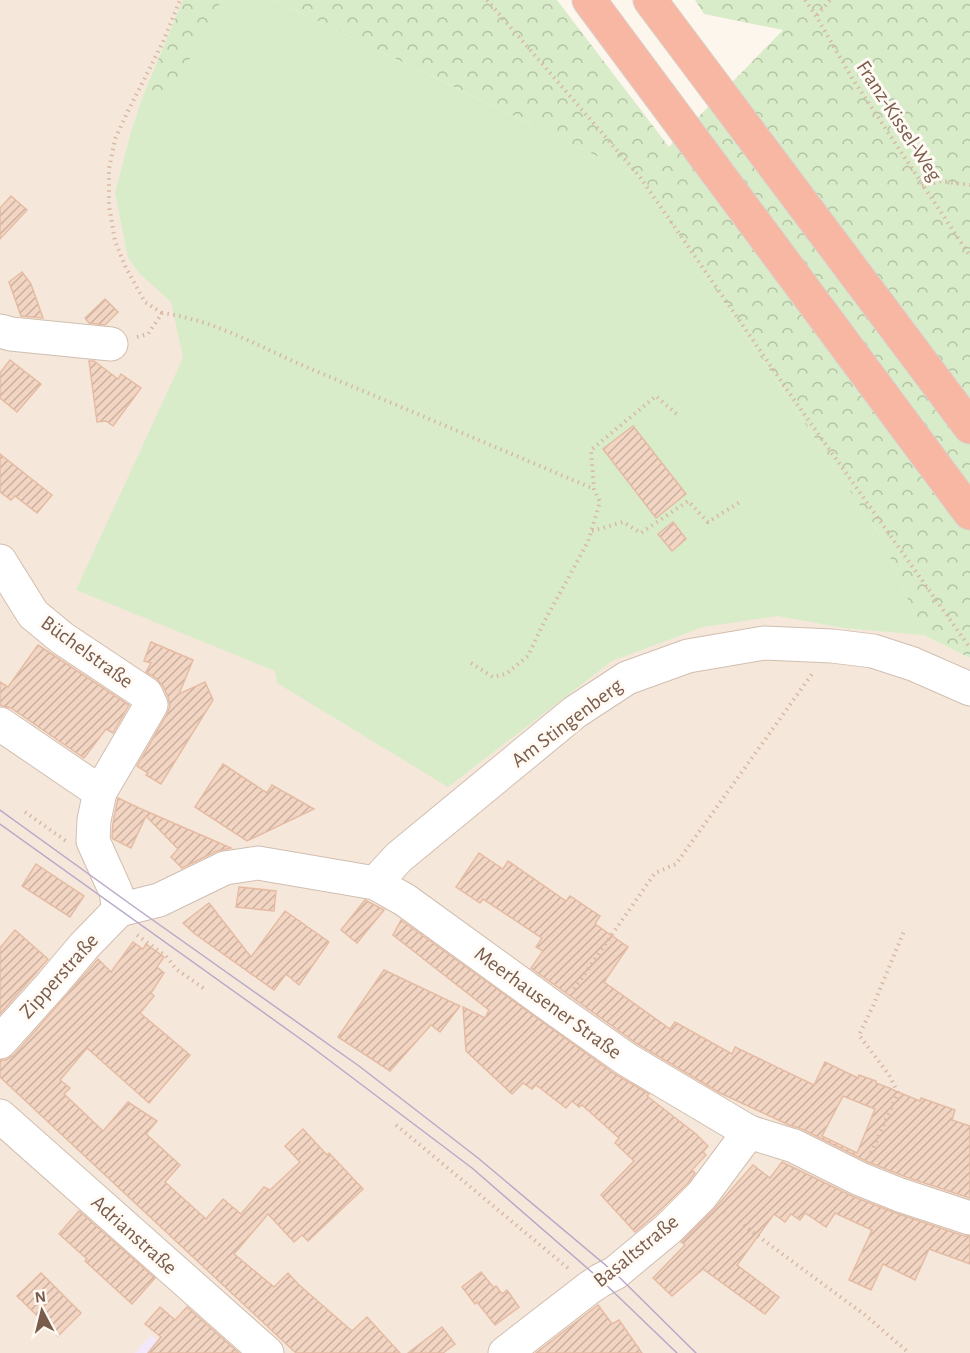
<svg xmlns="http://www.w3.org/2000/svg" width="970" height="1353" font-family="'Alegreya Sans',sans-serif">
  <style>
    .residential { fill: #f5e8da }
    .education { fill: #f3e8fa }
    .forest { fill: url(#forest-crowns) }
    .park { fill: #d8ecc9 }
    .building { fill: url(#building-hatch); stroke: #e6bba3; stroke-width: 1.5; fill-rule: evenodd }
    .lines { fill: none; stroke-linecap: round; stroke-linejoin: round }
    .minor-casing { stroke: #d1beb0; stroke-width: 35 }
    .highway-casing { stroke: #dad1cd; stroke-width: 35 }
    .path { stroke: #d9b8a5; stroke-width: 4; stroke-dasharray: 1.5 4.5; stroke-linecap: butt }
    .minor { stroke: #fff; stroke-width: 33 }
    .highway { stroke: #f7b7a3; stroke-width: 33 }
    .tram { stroke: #b9a8c9; stroke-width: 1.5 }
    .labels { text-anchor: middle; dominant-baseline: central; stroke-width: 6; stroke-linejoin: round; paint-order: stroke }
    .street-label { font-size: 21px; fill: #7a5c4d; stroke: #fffaf3 }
  </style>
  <defs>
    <pattern id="forest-crowns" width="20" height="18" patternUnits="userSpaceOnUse" patternTransform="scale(1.5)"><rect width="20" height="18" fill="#d8ecc9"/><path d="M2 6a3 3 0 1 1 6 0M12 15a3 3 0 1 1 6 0" fill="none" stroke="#b4c2a5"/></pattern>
    <pattern id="building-hatch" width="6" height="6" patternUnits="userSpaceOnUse" patternTransform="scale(1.5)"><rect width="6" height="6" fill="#f3d5c3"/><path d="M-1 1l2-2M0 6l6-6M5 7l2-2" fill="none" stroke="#cab0a1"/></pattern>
  </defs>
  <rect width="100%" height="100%" fill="#fdf6ec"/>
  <path class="residential" d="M0 0H183L144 93 162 109 222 0H274L882 539 923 635 970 658V1353H0Z"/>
  <path class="education" d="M151 1335 172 1353H135Z"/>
  <g class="forest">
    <path d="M183 0H222L162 110 144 93Z"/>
    <path d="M274 0H557L669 147 783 30 704 14 695 0H970V658L923 635 882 539 640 177Z"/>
  </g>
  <path class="park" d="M222 0H274L640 177 882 539 923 635 844 628 778 616 703 627 612 661 448 787 277 683 275 671 76 590 183 358 171 302 140 274 128 258 115 193 131 132 144 93 162 109Z"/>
  <g class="building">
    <path d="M11 196 27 210 0 239V208Z"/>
    <path d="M22 272 31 284 43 318 21 316 9 282Z"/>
    <path d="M105 299 118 312 105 325 89 323 85 318Z"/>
    <path d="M10 360 41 384 17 412 0 398V373Z"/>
    <path d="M89 361H94L118 379 121 374 141 388 113 426 106 421 97 422Z"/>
    <path d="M633 426 686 494 656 518 603 449Z"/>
    <path d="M0 454 52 495 37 513 15 496 11 500 0 492Z"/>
    <path d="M673 522 686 539 672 551 658 534Z"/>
    <path d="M151 642 193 660 179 694 205 682 213 700 161 784 146 775 148 773 137 766 167 714 170 706 168 697 163 686 156 678 146 672 151 663 144 661Z"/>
    <path d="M38 645 129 705 113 733 106 729 84 758 11 708 0 705V682L8 687Z"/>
    <path d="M223 764 267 793 272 785 314 809 247 841 195 807Z"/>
    <path d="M118 798 139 808 231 848 217 851 182 868 171 857 178 849 146 816 131 848 113 839 112 837 113 823Z"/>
    <path d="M479 853 503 869 508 861 566 901 570 896 600 916 595 924 628 947 604 982 670 1029 675 1022 732 1054 735 1047 814 1085 825 1062 858 1078 859 1075 876 1081V1083L892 1089 893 1090 920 1101 921 1098 955 1110 952 1120 970 1126V1198L906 1177 868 1162 802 1129 789 1125 720 1093 636 1043 531 968 543 951 536 947 542 938 483 899 480 903 456 887ZM843 1096 875 1109 857 1153 822 1136Z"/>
    <path d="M36 864 84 896 70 917 22 886Z"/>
    <path d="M239 887 276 891 274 911 236 907Z"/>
    <path d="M365 900 384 910 357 943 341 930Z"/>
    <path d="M209 903 251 957 285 911 329 942 299 985 286 974 274 990 195 934 183 923Z"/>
    <path d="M401 920 615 1074 649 1094 647 1096 696 1134 708 1146 703 1152 706 1155 692 1170 695 1173 688 1183 655 1215 635 1232 601 1195 634 1161 615 1143 619 1138 582 1105 579 1107 572 1101 566 1108 536 1085 532 1089 523 1083 512 1094 466 1051 463 1007 485 1018 489 1010 393 935Z"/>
    <path d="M15 930 48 959 0 1014V948Z"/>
    <path d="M133 942 143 949 146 944 164 957 157 967 164 973 151 993 154 996 140 1013 190 1055 149 1103 87 1048 60 1080 70 1088 64 1094 103 1131 128 1102 157 1121 146 1134 180 1165 165 1182 206 1219 223 1199 241 1214 264 1187 270 1190 300 1162 285 1146 303 1129 327 1155 329 1153 363 1189 308 1241 302 1235 294 1242 268 1214 234 1254 274 1287 288 1273 298 1284 352 1331 367 1317 400 1353H296L0 1077V1060H6L14 1055 98 959 111 972Z"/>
    <path d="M384 970 460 1006 440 1032 431 1025 390 1071 338 1037Z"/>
    <path d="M782 1162 852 1196 893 1212 964 1236H970V1264L929 1249 915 1280 883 1264 871 1290 849 1280 872 1230 835 1213 826 1227 805 1213 800 1220 791 1214 785 1222 774 1214 737 1265 779 1297 765 1314 703 1269 672 1296 653 1278 685 1245 681 1242 715 1208 753 1165 770 1178Z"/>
    <path d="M79 1211 155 1278 132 1304 85 1261 87 1259 59 1234Z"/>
    <path d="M481 1272 494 1288 496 1286 502 1294 507 1290 519 1307 495 1325 477 1302 475 1304 462 1287Z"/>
    <path d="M41 1273 81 1313 58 1336 17 1296Z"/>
    <path d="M598 1305 612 1324 619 1320 642 1353H536Z"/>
    <path d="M160 1307 175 1320 187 1307 239 1353H148L161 1337 145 1324Z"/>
    <path d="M442 1327 455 1344 443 1353H408Z"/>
  </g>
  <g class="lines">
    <g class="minor-casing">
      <g id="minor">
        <path d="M0 331 11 334 111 344"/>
        <path d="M0 561 33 614 62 638 146 694 151 705 100 792 94 820 93 841 116 892 119 910"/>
        <path d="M0 724 100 792"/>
        <path d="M375 883 399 857 575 712 627 678 688 656 764 643 832 646 873 651 913 664 970 689"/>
        <path d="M119 910 159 900 225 868 258 863 375 883 405 900 558 1011 626 1059 749 1132 794 1146 860 1179 900 1195 970 1218"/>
        <path d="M0 1042 52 984 84 946 119 910"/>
        <path d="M0 1116 267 1353"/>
        <path d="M505 1353 589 1288 601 1280 615 1273 668 1229 702 1195 749 1132"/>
      </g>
    </g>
    <g class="highway-casing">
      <g id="highway">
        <path d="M589 0 970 513"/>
        <path d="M650 0 970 427"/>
      </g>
    </g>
    <g class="path">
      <path d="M487 0 640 177 795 401 970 648"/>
      <path d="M805 0 816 16 852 78 970 256"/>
      <path d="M817 15 830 0"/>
      <path d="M922 186 941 181 970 185"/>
      <path d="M162 313 145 302 126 268 115 241 109 206V169L115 139 128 111 163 42 180 0"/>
      <path d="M137 337 148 334 162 313C216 320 263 349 311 369 406 409 500 449 594 489"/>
      <path d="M592 531 623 522 641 533 688 501 708 522 740 502"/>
      <path d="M471 663 493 677 506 674 528 656 545 620 588 542 600 502 594 489 591 450 656 396 679 416"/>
      <path d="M25 812 66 841"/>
      <path d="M137 935 166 956 176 969 206 990"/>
      <path d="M574 989 655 873 676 864 812 674"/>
      <path d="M396 1125 569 1269"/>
      <path d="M871 1153 898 1093 889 1075 859 1035 873 1006 904 931"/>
      <path d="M724 1211 865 1315 909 1353"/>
    </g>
    <use href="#minor" class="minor"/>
    <use href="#highway" class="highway"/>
    <g class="tram">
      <path d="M0 810 133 906 359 1066 478 1158 615 1273 696 1353"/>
      <path d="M0 824 309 1045 472 1168 601 1280 677 1353"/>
    </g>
  </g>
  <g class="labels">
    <g class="street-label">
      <text transform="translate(899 121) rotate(57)">Franz-Kissel-Weg</text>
      <text transform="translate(87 652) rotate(36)">Büchelstraße</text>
      <text transform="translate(567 723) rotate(-37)">Am Stingenberg</text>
      <text transform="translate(59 976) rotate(-48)">Zipperstraße</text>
      <text transform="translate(548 1003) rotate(36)">Meerhausener Straße</text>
      <text transform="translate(134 1235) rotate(42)">Adrianstraße</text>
      <text transform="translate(636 1251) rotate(-39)">Basaltstraße</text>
    </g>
  </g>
  <g transform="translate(42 1311) rotate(353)" stroke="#fffaf3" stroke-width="4.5" paint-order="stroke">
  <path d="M0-4.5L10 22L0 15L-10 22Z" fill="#7a5c4d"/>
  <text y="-9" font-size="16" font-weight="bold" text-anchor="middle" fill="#7a5c4d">N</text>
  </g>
</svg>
